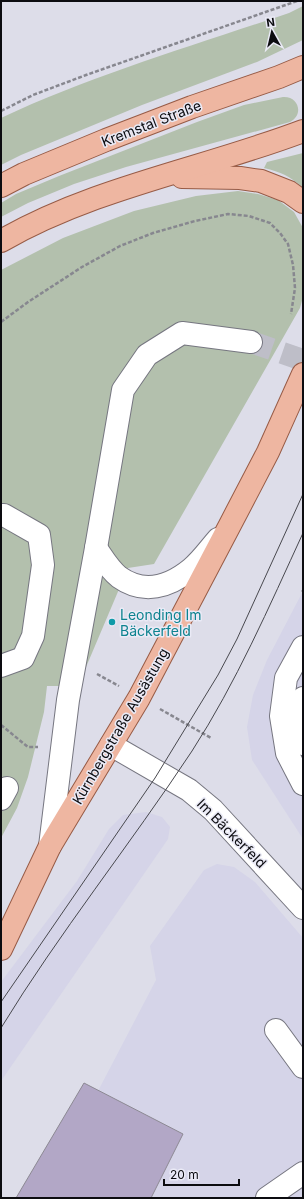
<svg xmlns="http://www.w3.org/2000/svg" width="304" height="1199" font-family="Inter,sans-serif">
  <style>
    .built { fill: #d5d4e8 }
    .green { fill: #b3c0ad }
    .building { fill: #b2a7c6; stroke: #8c8993 }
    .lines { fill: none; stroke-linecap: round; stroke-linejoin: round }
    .minor-tunnel { stroke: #bebec8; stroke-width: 22; stroke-dasharray: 22 11; stroke-linecap: butt }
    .minor-casing { stroke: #767680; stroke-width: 24 }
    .major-casing { stroke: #975b46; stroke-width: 24 }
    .path { stroke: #87878f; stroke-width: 2.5; stroke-dasharray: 4 2; stroke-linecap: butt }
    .minor { stroke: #fff; stroke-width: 22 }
    .major { stroke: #eeb6a1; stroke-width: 22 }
    .tram { stroke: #48484e; stroke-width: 1 }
    .culture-dot { fill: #0f9aa8; stroke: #eaeaf6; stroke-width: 1.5 }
    .labels { text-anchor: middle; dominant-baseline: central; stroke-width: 3; stroke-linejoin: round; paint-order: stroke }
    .street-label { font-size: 14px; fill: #0c0c10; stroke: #eaeaf6 }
    .culture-label { font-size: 14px; fill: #0d838f; stroke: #eaeaf6; text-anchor: start }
  </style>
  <rect width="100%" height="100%" fill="#dddde9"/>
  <g class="built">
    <path d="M303 591V839L252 760 247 727 253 695 267 660Z"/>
    <path d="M146 812 162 817 170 827 168 839 1 1081V982L77 881 109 829 123 815Z"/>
    <path d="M217 864 234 867 255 882 303 938V1198H151L183 1134 98 1091 156 980 150 946 204 870Z"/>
  </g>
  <g class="green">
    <path d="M303 6V40L257 62 142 105 21 155 1 165V118C93 75 192 46 289 13Z"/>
    <path d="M283 97C299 96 304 115 290 122L126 167 74 184 28 203 1 217V203L16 194 59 176 197 122 244 105Z"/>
    <path d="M303 153V188C290 176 281 172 264 168L267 162Z"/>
    <path d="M238 191 258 194 278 200 294 212 303 228V297L300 308 154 564 128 568 78 686H47L44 712 28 777 17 808 1 838V270L63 238 134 211 196 196Z"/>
  </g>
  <path class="building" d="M84 1083 183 1134 151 1198H16Z"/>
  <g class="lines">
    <path class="minor-tunnel" d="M251 342 303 360"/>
    <g class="minor-casing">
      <g id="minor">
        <path d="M1 515H4L39 535 43 565 33 636 23 658 1 666"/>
        <path d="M96 548C103 558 109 569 119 577 144 595 169 587 191 569 201 561 210 548 218 539"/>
        <path d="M303 647 286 678 281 716 287 753 303 784"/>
        <path d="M303 698 298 713 300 739 303 744"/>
        <path d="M111 745 189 790 213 810 303 908"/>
        <path d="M1 799 7 788"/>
        <path d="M50 846 68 700 96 548 123 390 147 355 182 333 251 342"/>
        <path d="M276 1030 303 1067"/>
        <path d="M267 1198 303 1173"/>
      </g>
    </g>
    <g class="major-casing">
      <g id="major">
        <path d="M182 177 240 178 261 181 289 192 303 202"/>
        <path d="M1 186 24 174 106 140 192 107 279 77 303 67"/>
        <path d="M1 241C95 187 203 169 303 131"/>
        <path d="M1 949 50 846 139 698 231 523 268 452 303 374"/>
      </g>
    </g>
    <g class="path">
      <path d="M1 111 33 95 86 75 297 1"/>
      <path d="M1 322 28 302 82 267 120 246 153 233 195 221 228 214 249 216 270 223 280 233 288 244 293 265 295 288 291 314"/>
      <path d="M302 590 303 591"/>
      <path d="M97 674 119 686"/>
      <path d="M160 709 211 738"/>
      <path d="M1 725 28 747H38"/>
    </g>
    <use href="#minor" class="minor"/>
    <use href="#major" class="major"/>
    <g class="tram">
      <path d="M1 1002 155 778 218 675 237 639 303 494"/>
      <path d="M1 1028C59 933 130 845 192 751 236 683 269 607 303 533"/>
    </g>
  </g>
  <circle class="culture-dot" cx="112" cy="622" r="4"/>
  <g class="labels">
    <g class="street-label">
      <text transform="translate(151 123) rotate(-21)">Kremstal Straße</text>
      <text transform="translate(120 726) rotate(-60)">Kürnbergstraße Ausästung</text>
      <text transform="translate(232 833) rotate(45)">Im Bäckerfeld</text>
    </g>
    <g class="culture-label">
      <text x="120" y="614">Leonding Im<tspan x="120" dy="16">Bäckerfeld</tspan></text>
    </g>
  </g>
  <rect width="304" height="1199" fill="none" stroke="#0c0c10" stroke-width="4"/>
  <g transform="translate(272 32) rotate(352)" stroke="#eaeaf6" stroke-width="3" paint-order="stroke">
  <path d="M0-3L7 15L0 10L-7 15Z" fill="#0c0c10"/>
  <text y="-6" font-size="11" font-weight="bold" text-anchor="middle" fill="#0c0c10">N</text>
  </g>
  <path d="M164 1179v6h75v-6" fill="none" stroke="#0c0c10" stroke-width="2"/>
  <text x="170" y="1179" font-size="12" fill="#0c0c10" stroke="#eaeaf6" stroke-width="3" paint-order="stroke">20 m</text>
</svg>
